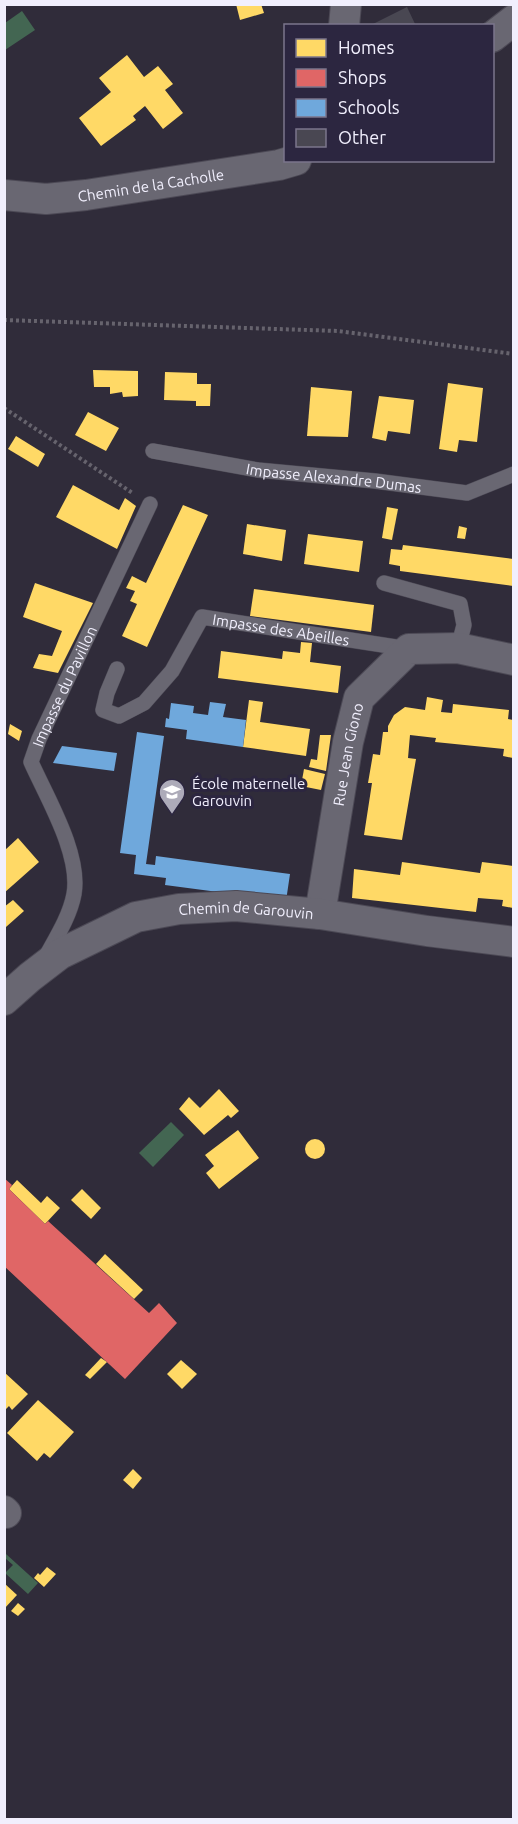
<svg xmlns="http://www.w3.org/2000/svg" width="518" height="1824" font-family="Ubuntu,sans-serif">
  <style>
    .water { fill: #436652 }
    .homes { fill: #ffd966 }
    .shops { fill: #e06666 }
    .schools { fill: #6fa8dc }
    .building { fill: #494752 }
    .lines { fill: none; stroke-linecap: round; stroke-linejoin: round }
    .service-casing { stroke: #4c4955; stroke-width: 16 }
    .minor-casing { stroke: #4c4955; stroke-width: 32 }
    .path { stroke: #66636d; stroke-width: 4; stroke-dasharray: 3 3; stroke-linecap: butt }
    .service { stroke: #696772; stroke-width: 15 }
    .minor { stroke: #696772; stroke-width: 30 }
    .labels { text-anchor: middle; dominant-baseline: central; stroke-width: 6; stroke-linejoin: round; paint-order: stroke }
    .street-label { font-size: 15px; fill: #f1effd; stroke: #2c2640 }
    .poi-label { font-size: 15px; fill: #f1effd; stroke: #2c2640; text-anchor: start }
  </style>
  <rect width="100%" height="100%" fill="#302c3a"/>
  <g class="water">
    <path d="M22 11 35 30 5 50V23Z"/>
    <path d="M171 1122 184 1135 153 1167 139 1153Z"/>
    <path d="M6 1554 38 1583 28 1594 5 1573 13 1565 5 1558Z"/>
  </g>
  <g class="homes">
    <path d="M236 4H261L264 13 240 20Z"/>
    <path d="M127 55 144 77 158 66 173 84 165 90 183 113 163 129 145 106 133 116 136 120 101 146 79 118 111 92 99 78Z"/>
    <path d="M93 370 138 371V396L123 397 122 392 110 394V387H94Z"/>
    <path d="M165 372 197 373V384H211L210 406H196V401L164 400Z"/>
    <path d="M448 383 483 388 477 442 459 440 457 452 439 449Z"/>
    <path d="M311 387 352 391 348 437 307 436Z"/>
    <path d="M379 396 414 400 410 434 388 431 386 441 372 438Z"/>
    <path d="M88 412 119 428 106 451 75 435Z"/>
    <path d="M16 436 45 454 38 467 8 449Z"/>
    <path d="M73 485 119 510 125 498 136 506 117 549 56 517Z"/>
    <path d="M183 505 208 515 147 647 122 636 137 604 130 601 135 591 126 588 132 576 146 583Z"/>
    <path d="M387 507 398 509 392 540 382 538Z"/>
    <path d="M247 524 286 530 282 561 243 554Z"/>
    <path d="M459 526 467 528 465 539 457 538Z"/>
    <path d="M308 534 363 541 359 572 304 564Z"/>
    <path d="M403 545 513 559V586L400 571V566L389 564 391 549 402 550Z"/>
    <path d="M35 583 93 603 58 673 33 668 39 654 52 656 62 631 23 617Z"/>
    <path d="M254 589 374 605 371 632 250 616Z"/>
    <path d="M301 642 312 643 310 662 341 666 338 693 218 678 221 651 282 659 283 651 300 653Z"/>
    <path d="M427 697 443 700 441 712 452 713 453 704 509 710 508 719 513 720V758L503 756 504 749 435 742 436 738 410 735 408 758 416 759 402 840 364 835 372 783H368L373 754 380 755 383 732H388V726L394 715 405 707 425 710Z"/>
    <path d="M249 700 263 702 260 722 310 729 306 756 243 747Z"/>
    <path d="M10 724 22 731 19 741 8 734Z"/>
    <path d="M320 735H331L326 771 309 767 311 759 317 760Z"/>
    <path d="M304 769 325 774 321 790 301 786Z"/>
    <path d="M18 838 39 862 4 893V851Z"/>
    <path d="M402 862 480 873 482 862 513 866V908L502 906 503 900 478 898 476 912 352 898 354 869 400 875Z"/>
    <path d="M13 900 24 911 6 927 4 925V907Z"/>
    <path d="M219 1089 239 1111 231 1118 228 1115 204 1135 179 1109 189 1097 200 1108Z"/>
    <path d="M238 1130 259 1158 219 1189 206 1173 214 1166 205 1155Z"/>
    <circle cx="315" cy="1149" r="10"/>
    <path d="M17 1180 41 1203 47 1196 60 1208 45 1224 9 1189Z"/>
    <path d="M82 1189 101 1208 91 1219 71 1200Z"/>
    <path d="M105 1254 143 1290 134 1299 96 1264Z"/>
    <path d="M101 1358 107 1362 90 1379 85 1375Z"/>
    <path d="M181 1360 197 1374 182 1389 167 1374Z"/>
    <path d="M4 1372 28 1394 12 1410 9 1406 4 1411Z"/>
    <path d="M38 1400 74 1432 50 1458 44 1453 37 1461 7 1433Z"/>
    <path d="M133 1469 142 1478 133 1489 123 1480Z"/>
    <path d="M47 1567 56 1574 44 1587 34 1578 38 1573 40 1575Z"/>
    <path d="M4 1583 17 1595 4 1609Z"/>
    <path d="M18 1603 25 1609 18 1616 11 1611Z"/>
  </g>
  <path class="shops" d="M4 1178 12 1185 9 1189 45 1224 48 1221 149 1313 159 1303 177 1323 125 1379 4 1266Z"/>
  <g class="schools">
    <path d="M210 702 226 704 223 717 246 720 243 747 186 739 187 730 165 727 166 718 169 719 171 703 194 706 193 713 208 715Z"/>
    <path d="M137 732 164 736 146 864 155 865 156 856 290 874 286 901 165 885 166 878 134 874 136 855 120 853Z"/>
    <path d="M62 746 117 753 114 771 53 763Z"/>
  </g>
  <path class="building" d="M407 7 416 26H369Z"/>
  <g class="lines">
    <g class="service-casing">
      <g id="service">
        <path id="s1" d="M153 451 258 470 375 481 467 493 514 474"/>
        <path d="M384 583 460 604 464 625 458 648"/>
        <path id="s2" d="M117 669 107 693 103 710 119 716 144 703 172 671 202 617 409 649"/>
        <path id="s3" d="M45 958C56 938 70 916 74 894 81 854 47 798 31 762L39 739 150 504"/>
      </g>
    </g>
    <g class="minor-casing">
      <g id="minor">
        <path d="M344 26 346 4"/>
        <path d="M492 37 514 20"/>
        <path id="s4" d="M4 195 46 199 86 195 279 165 296 160"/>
        <path id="s5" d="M320 914 348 742 359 698 409 649 458 648 514 660"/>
        <path id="s6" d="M4 1000 30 977 60 954 136 917 179 909 236 906 320 914 427 931 514 942"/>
        <path d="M4 1511 6 1513"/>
      </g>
    </g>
    <g class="path">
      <path d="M4 320 338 331 514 354"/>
      <path d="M4 408 134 494"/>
    </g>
    <use href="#service" class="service"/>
    <use href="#minor" class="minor"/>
  </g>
  <defs>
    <g id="school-pin" transform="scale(1.35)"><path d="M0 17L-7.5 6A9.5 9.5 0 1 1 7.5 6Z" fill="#adabb9" stroke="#2c2640"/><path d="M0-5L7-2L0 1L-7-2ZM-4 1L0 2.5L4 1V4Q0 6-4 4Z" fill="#fff"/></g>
  </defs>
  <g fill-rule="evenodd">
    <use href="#school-pin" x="172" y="792"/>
  </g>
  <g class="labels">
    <g class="street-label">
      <text stroke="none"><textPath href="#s4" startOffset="148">Chemin de la Cacholle</textPath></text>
      <text stroke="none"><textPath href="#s1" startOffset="183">Impasse Alexandre Dumas</textPath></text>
      <text stroke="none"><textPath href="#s2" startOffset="273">Impasse des Abeilles</textPath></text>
      <text stroke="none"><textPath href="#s3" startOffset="294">Impasse du Pavillon</textPath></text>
      <text stroke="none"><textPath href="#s5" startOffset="162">Rue Jean Giono</textPath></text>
      <text stroke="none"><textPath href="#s6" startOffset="268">Chemin de Garouvin</textPath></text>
    </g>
    <g class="poi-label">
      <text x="192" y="783">École maternelle<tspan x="192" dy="17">Garouvin</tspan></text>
    </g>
  </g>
  <rect width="518" height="1824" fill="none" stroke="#f1effd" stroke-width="12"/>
  <rect x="284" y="24" width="210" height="138" fill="#2c2640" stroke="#7b768c" stroke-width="1.5"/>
  <rect x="296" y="39" width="30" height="18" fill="#ffd966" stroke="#7b768c" stroke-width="1.5"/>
  <text x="338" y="54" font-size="18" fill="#f1effd">Homes</text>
  <rect x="296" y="69" width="30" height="18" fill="#e06666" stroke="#7b768c" stroke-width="1.5"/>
  <text x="338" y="84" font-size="18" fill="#f1effd">Shops</text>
  <rect x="296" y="99" width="30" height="18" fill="#6fa8dc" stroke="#7b768c" stroke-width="1.5"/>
  <text x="338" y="114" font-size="18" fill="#f1effd">Schools</text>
  <rect x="296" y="129" width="30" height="18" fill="#494752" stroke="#7b768c" stroke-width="1.5"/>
  <text x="338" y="144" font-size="18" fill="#f1effd">Other</text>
</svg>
